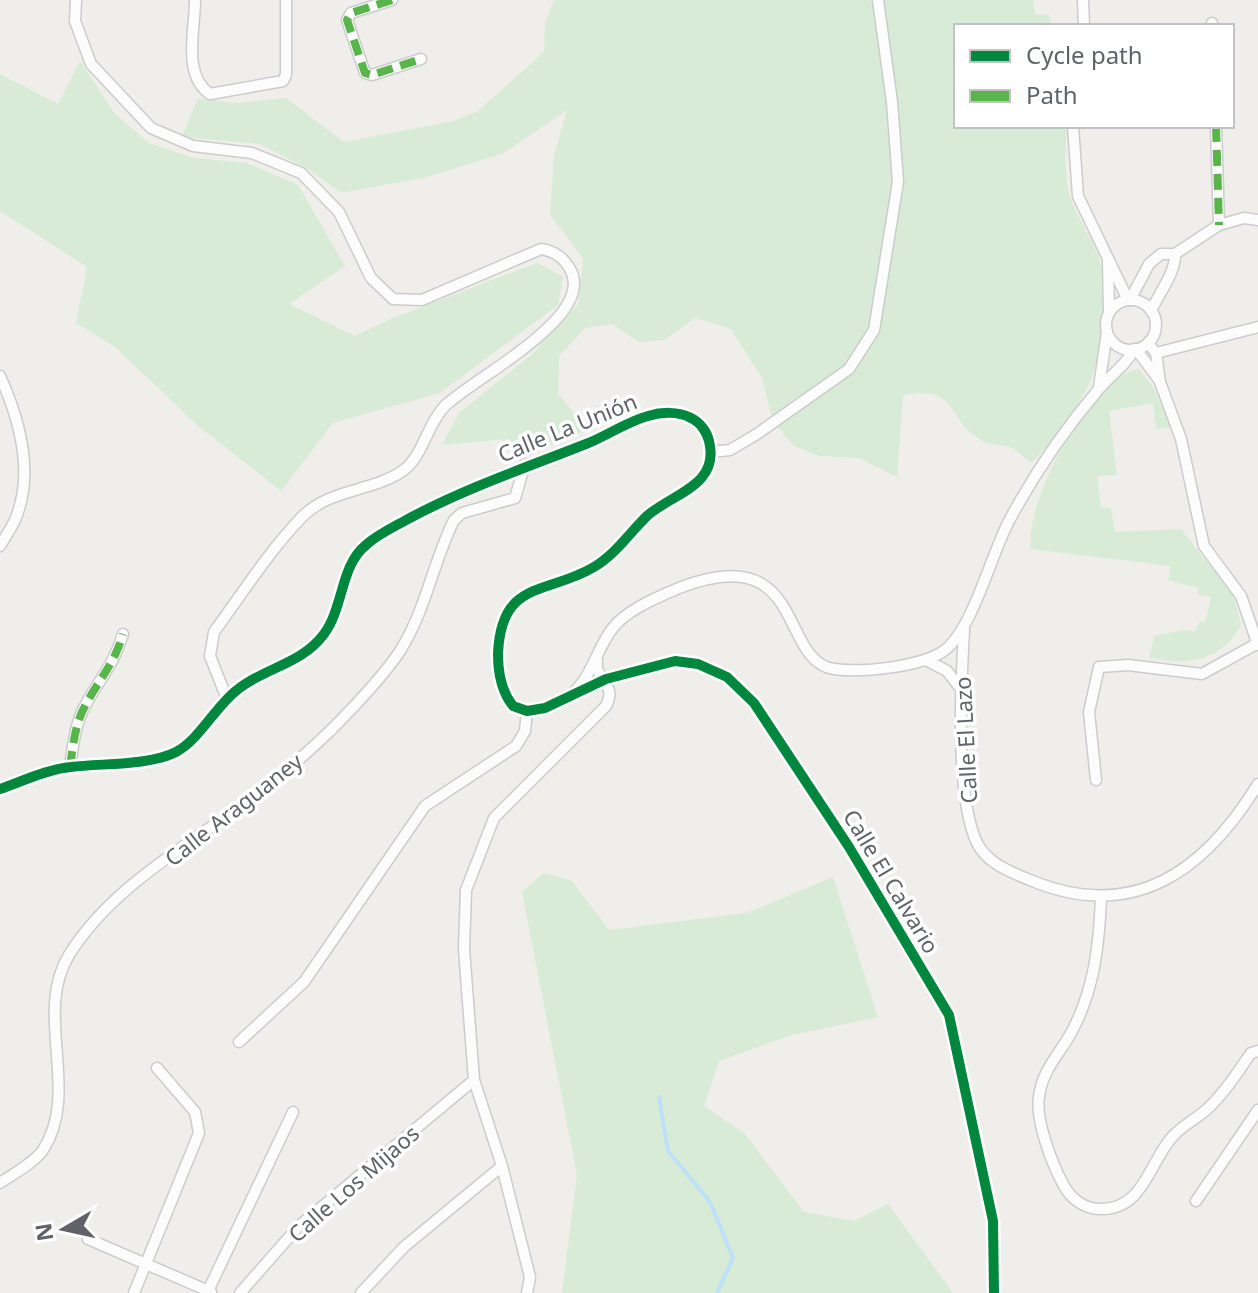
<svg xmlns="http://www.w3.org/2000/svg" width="1258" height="1293" font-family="'Noto Sans',sans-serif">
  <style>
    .green { fill: #d8ebd6 }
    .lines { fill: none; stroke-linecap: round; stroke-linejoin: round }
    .stream { stroke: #bfe0f9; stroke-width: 4 }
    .minor-casing { stroke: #cbcccc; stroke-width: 13 }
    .minor { stroke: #fdfcfc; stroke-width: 10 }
    .quiet { stroke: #58b549; stroke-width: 8; stroke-dasharray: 16 8; stroke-linecap: butt }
    .cycleway-casing { stroke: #fff; stroke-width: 15 }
    .cycleway { stroke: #00873e; stroke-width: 10 }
    .labels { text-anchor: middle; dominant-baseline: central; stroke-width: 7; stroke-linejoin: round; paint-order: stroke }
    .street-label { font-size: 22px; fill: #5f6368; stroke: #fff }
  </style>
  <rect width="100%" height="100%" fill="#efeeea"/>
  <g class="green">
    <path d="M554 0H1033L1035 14 1049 15 1051 26H956V126H1067C1065 152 1063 180 1073 204 1081 225 1096 244 1101 265 1120 339 1085 413 1031 463 1025 458 1018 451 1010 447 1003 444 993 446 985 442 944 423 963 384 903 395L897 477 859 458 819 456 794 446 773 421 762 378 731 329 695 318 664 340 639 342 612 324 585 328 559 356 558 394 589 430 529 453 508 439 442 445 459 413 530 356 578 305 583 258 550 215 554 156 567 110 502 154 423 178 341 193 311 171 260 144 182 137 198 98 235 103 286 98 344 142 453 121 478 111 544 52 545 23Z"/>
    <path d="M80 61 115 114 149 143 193 158 247 163 298 185 345 266 289 304 355 336 391 319 537 263 563 277 558 305 440 393 333 423 281 491 197 425 115 347 76 323 87 267 0 211V74L58 104Z"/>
    <path d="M1139 369 1153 387 1171 427 1156 429 1153 403 1109 411 1117 475 1097 476 1101 507 1111 508 1115 532 1181 529 1206 561 1231 586 1241 625C1223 660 1185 667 1149 657L1155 636 1182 630 1195 632 1200 621 1205 623 1211 597 1198 595V588L1168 580 1171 566 1031 549C1024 503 1090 377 1139 369Z"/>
    <path d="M544 873 572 881 609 930 747 913 833 877 878 1017 792 1035 719 1061 704 1106 745 1134 804 1212 854 1221 888 1204 953 1293H562L577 1175 522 892Z"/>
  </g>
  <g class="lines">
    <path class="stream" d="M659 1097 668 1151 710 1202 733 1258 717 1293"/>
    <g class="minor-casing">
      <g id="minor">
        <path d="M76 0 75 21 91 64 151 128 193 146 252 153 301 173 339 212 371 278 393 299 422 300 541 249C554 251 564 258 570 269 598 317 471 379 444 407 426 426 423 458 401 472 370 492 329 489 302 517 269 551 242 594 214 632L210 656 227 699"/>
        <path d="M195 0C195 31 182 75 210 94L283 81 286 75V0"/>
        <path d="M392 0 351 13 347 20 365 73 372 75 421 59"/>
        <path d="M1083 0 1084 26"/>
        <path d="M1212 23V26"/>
        <path d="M1073 126 1078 196 1128 300"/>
        <path d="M1216 126 1219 225"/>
        <path d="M1108 261 1109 313"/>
        <path d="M1130 300 1149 264 1161 254H1175L1219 225 1244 218 1258 220"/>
        <circle cx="1131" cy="325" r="25"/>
        <path d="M1151 311C1159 293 1176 272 1175 254"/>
        <path d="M1148 343 1156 353 1160 382 1181 439 1204 546 1241 596 1258 645"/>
        <path d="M1136 349 1159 380"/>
        <path d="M1156 353 1258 327"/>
        <path d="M0 376C18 416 33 468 18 512 15 524 6 535 0 546"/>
        <path d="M1099 387 1107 332"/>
        <path d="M711 452 730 450 757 434 849 369 874 330 898 182 892 102 878 0"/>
        <path d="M964 630C961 683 955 796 977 843 987 863 1010 872 1030 880 1133 923 1204 872 1258 784"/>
        <path d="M928 661 947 671 961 689"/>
        <path d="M575 691C593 673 597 649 612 629 626 610 658 597 679 588 807 538 778 661 834 669 861 673 923 667 945 650 973 628 991 555 1009 521 1033 476 1065 429 1098 390 1109 376 1126 366 1134 349"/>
        <path d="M70 767C73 746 75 724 85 706 99 679 114 665 123 634"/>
        <path d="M1096 780 1089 712 1099 667 1128 665 1202 674 1258 643"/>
        <path d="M0 789C23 781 48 769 71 767 102 763 148 766 176 752 200 739 215 707 237 690 265 667 301 665 324 634 344 607 340 566 366 545 378 534 394 527 408 519 466 488 525 468 586 444 607 436 626 422 648 416 661 412 678 411 691 418 700 422 707 432 709 441 720 485 674 493 648 515 630 532 616 554 594 567 547 595 501 579 498 654 498 673 501 691 513 706L527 711 545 708 606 679 675 661 698 664 727 677 754 703 849 847 949 1015 993 1221 994 1293"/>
        <path d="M1101 898C1099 946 1094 991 1071 1033 1059 1055 1042 1070 1039 1097 1035 1119 1052 1164 1063 1184 1070 1198 1084 1209 1100 1209 1144 1210 1149 1162 1173 1136 1182 1126 1196 1119 1206 1110 1224 1094 1237 1073 1251 1053L1258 1051"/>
        <path d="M239 1042 304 982 425 806 516 746 525 731 527 711"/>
        <path d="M0 1183C13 1174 34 1163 43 1150 81 1092 33 1013 69 955 112 885 194 842 257 794 282 775 307 753 330 731 353 708 380 680 398 654 425 614 433 562 454 520L462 513 515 498 525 464"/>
        <path d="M1196 1201 1258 1110"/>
        <path d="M88 1239 211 1292"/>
        <path d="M208 1291 293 1112"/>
        <path d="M134 1293 199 1133 195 1112 157 1068"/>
        <path d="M240 1293 299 1226 474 1080"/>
        <path d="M361 1293 404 1247 502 1166"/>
        <path d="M527 1293 530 1277 502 1166 474 1080 464 949 466 890 494 818 606 706C615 689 604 683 597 669V661"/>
      </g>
    </g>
    <use href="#minor" class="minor"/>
    <g class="quiet">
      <path d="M392 0 351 13 347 20 365 73 372 75 421 59"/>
      <path d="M1212 23V26"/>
      <path d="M1216 126 1219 225"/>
      <path d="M70 767C73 746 75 724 85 706 99 679 114 665 123 634"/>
    </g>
    <g class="cycleway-casing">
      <path id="cycleway" d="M0 789C23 781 48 769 71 767 102 763 148 766 176 752 200 739 215 707 237 690 265 667 301 665 324 634 344 607 340 566 366 545 378 534 394 527 408 519 466 488 525 468 586 444 607 436 626 422 648 416 661 412 678 411 691 418 700 422 707 432 709 441 720 485 674 493 648 515 630 532 616 554 594 567 547 595 501 579 498 654 498 673 501 691 513 706L527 711 545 708 606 679 675 661 698 664 727 677 754 703 849 847 949 1015 993 1221 994 1293"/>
    </g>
    <use href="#cycleway" class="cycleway"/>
  </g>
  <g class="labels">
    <g class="street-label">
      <text transform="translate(567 427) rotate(-22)">Calle La Unión</text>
      <text transform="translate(965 740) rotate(-93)">Calle El Lazo</text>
      <text transform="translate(233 809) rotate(-38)">Calle Araguaney</text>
      <text transform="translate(892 881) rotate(59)">Calle El Calvario</text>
      <text transform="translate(353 1183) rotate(-41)">Calle Los Mijaos</text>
    </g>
  </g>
  <rect x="954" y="24" width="280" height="104" fill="#ffffff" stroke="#bfc1c3" stroke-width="2"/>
  <rect x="970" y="50" width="40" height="12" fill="#00873e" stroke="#bfc1c3" stroke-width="2"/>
  <text x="1026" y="64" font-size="24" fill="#5f6368">Cycle path</text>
  <rect x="970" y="90" width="40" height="12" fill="#58b549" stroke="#bfc1c3" stroke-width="2"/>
  <text x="1026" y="104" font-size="24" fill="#5f6368">Path</text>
  <g transform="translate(64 1229) rotate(261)" stroke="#ffffff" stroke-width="6" paint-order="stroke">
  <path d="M0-6L14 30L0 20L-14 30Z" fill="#5f6368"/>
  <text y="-12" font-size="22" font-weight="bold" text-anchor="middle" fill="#5f6368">N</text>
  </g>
</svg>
